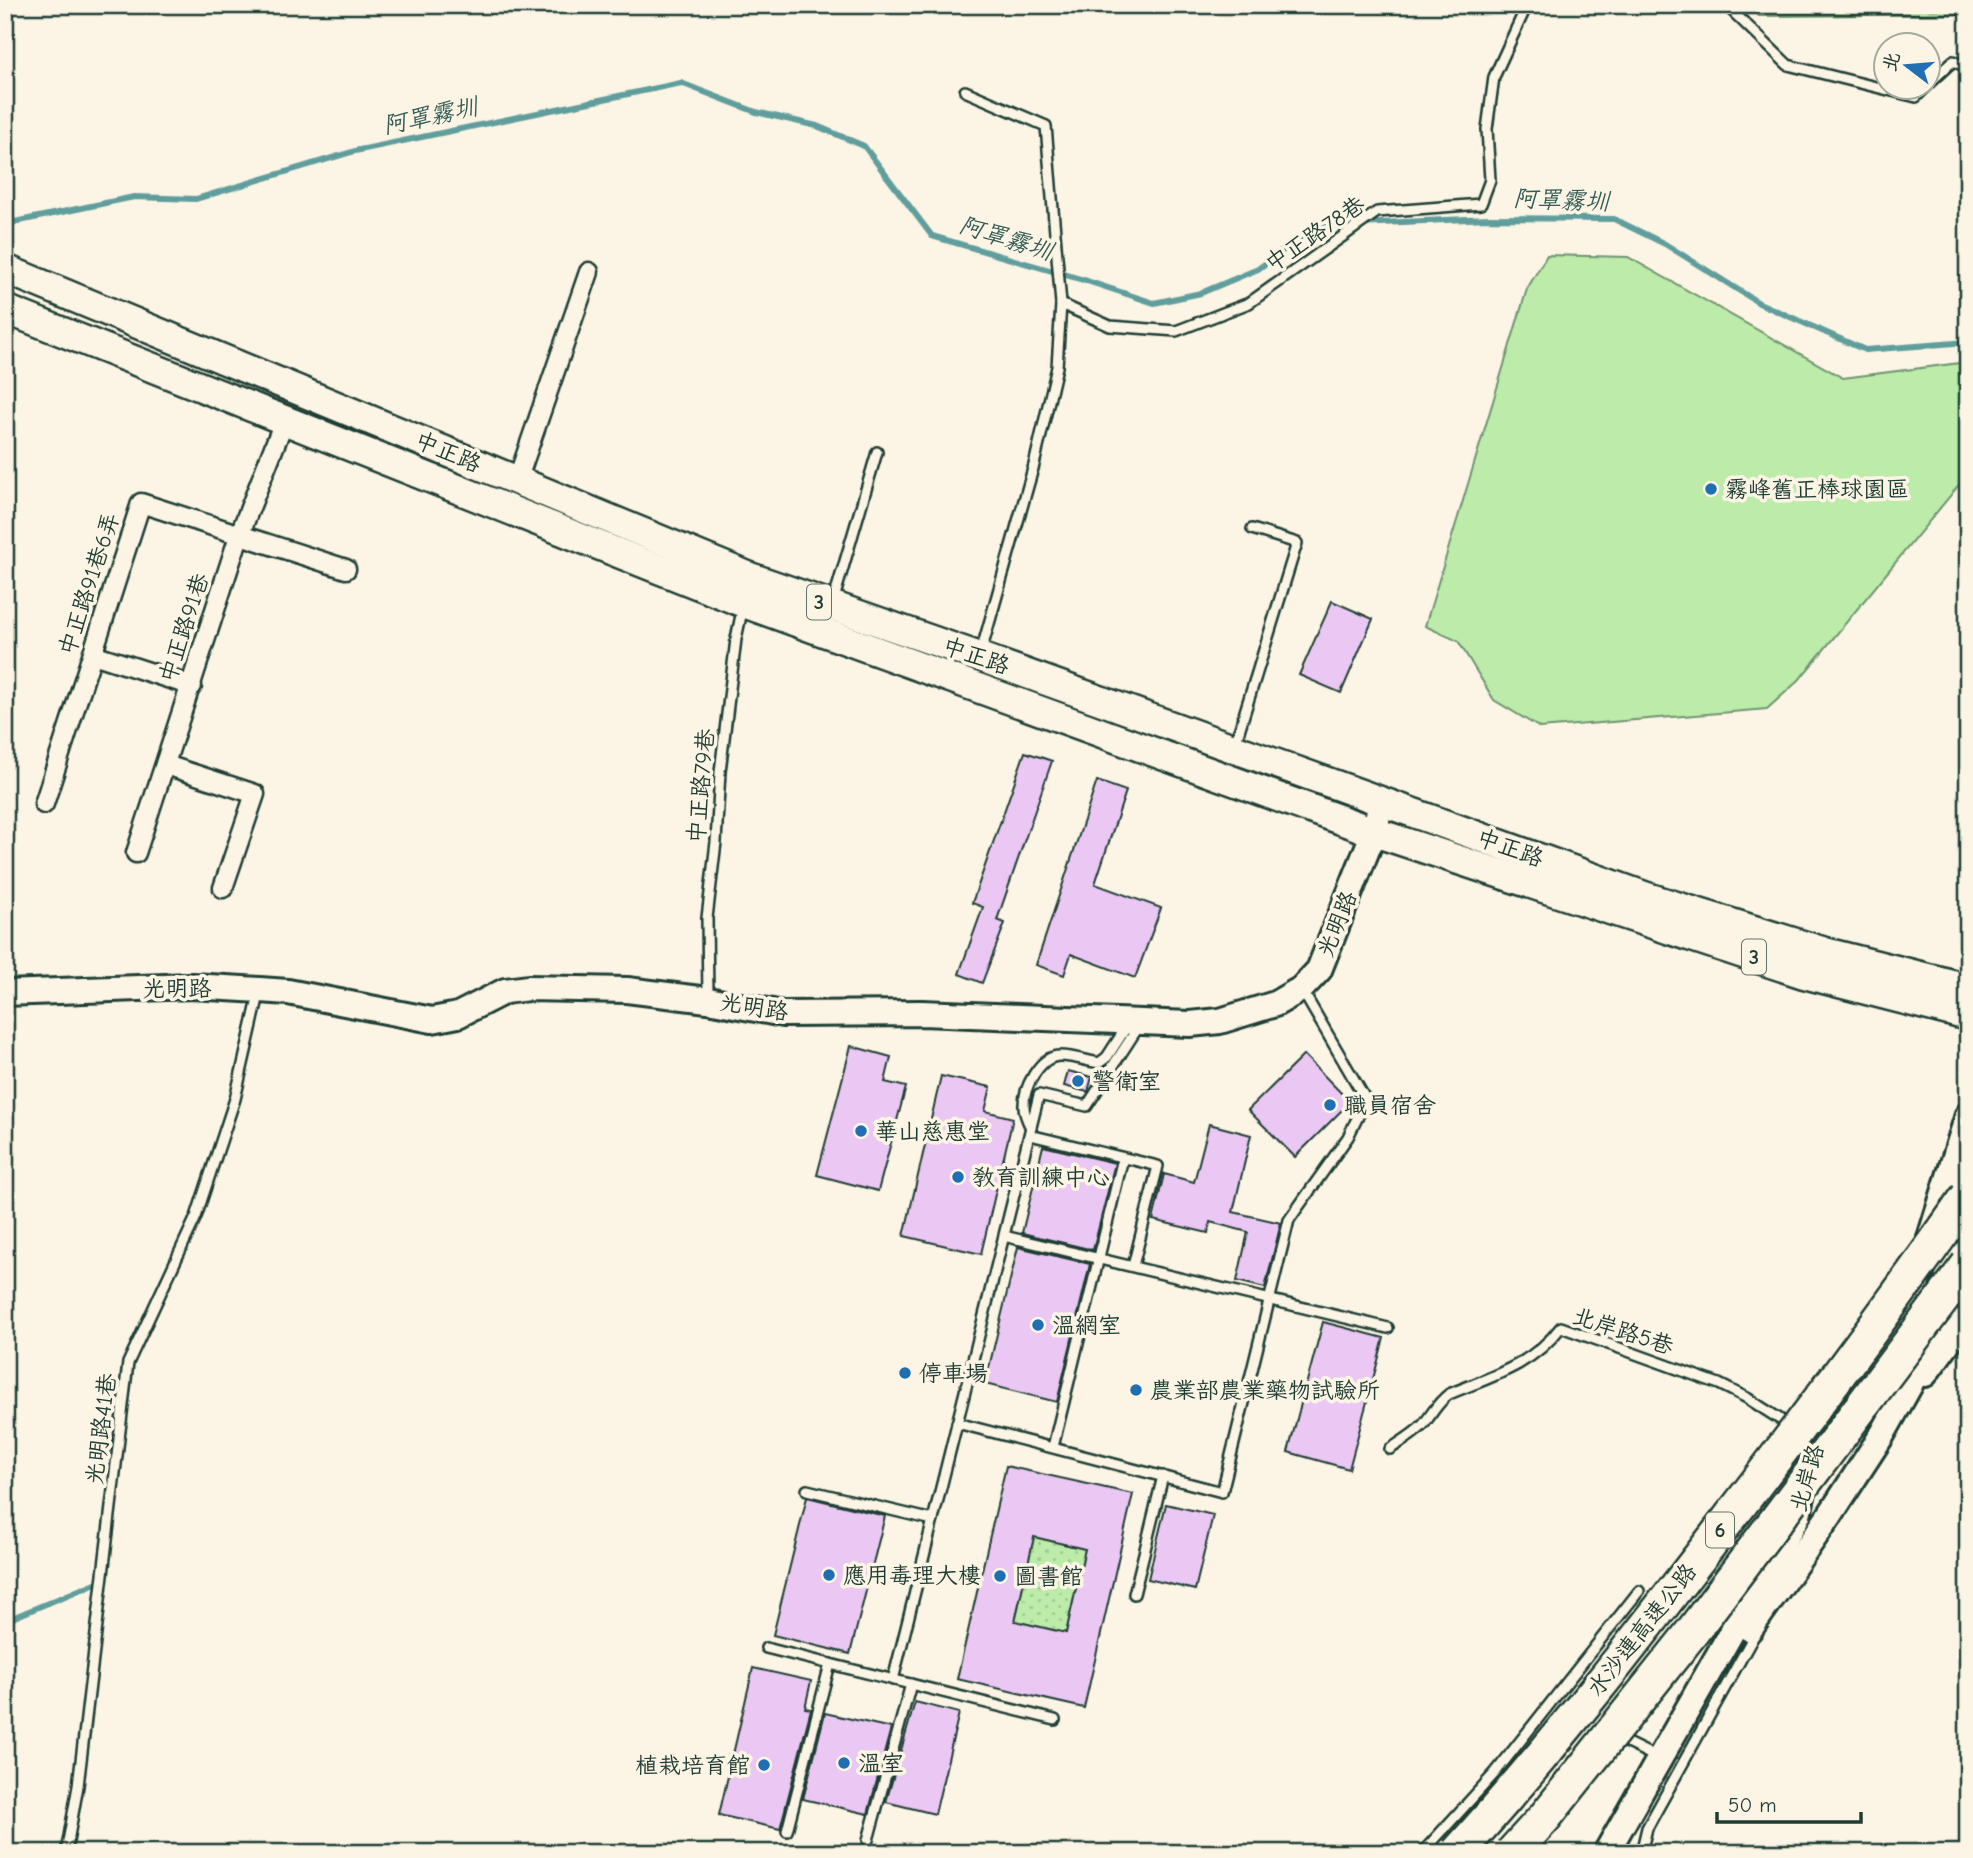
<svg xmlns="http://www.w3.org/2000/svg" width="1973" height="1858" font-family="'Comic Neue','LXGW WenKai TC',sans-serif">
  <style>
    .grass { fill: url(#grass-dots); stroke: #6e946f; stroke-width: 2 }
    .forest { fill: url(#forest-firs); stroke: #6e946f; stroke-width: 2 }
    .pitch { fill: #bdebaa; stroke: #6e946f; stroke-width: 2 }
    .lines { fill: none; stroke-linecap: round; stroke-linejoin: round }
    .stream { stroke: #619e9d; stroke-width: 6 }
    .building { fill: #ebc8f4; stroke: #1f3d34; stroke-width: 2; fill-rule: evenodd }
    .lane-casing { stroke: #1f3d34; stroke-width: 14 }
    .street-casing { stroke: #1f3d34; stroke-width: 23 }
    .secondary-casing { stroke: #1f3d34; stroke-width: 30 }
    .primary-casing { stroke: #1f3d34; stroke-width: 33 }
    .lane { stroke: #fcf5e5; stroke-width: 9 }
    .street { stroke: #fcf5e5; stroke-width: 18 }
    .secondary { stroke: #fcf5e5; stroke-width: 24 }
    .primary { stroke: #fcf5e5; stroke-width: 28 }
    .highway-bridge-casing { stroke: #1f3d34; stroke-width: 38; stroke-linecap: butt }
    .highway-bridge { stroke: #fcf5e5; stroke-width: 33 }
    .poi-dot { fill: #1f6fb2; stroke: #fcf5e5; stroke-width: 2.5 }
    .labels { text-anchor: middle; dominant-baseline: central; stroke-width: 7; stroke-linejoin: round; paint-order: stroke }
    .shield { fill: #fcf5e5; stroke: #617469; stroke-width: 2 }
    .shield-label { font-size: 21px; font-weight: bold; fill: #1f3d34 }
    .street-label { font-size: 23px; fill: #1f3d34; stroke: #fcf5e5 }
    .poi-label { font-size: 23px; fill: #1f3d34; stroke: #fcf5e5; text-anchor: start }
    .water-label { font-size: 24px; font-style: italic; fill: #355d57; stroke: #fcf5e5 }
  </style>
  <defs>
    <pattern id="grass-dots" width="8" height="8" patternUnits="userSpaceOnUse" patternTransform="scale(1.75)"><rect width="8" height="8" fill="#bdebaa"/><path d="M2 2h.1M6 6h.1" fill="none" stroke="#a2ca93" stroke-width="1.8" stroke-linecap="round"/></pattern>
    <pattern id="forest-firs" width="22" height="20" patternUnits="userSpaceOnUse" patternTransform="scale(1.75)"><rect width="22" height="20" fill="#bdebaa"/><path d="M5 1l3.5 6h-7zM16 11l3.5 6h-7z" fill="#a2ca93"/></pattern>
  </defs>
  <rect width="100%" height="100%" fill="#fcf5e5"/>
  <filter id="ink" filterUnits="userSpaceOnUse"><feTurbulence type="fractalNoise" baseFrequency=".0143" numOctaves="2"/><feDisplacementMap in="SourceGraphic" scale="14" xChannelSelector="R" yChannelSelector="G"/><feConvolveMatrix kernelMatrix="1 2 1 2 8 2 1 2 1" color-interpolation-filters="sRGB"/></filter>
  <g filter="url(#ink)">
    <path class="grass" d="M1034 1537 1085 1549 1066 1633 1015 1621Z"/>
    <path class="forest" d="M1747 5H1968V14L1759 16Z"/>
    <path class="pitch" d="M1547 255 1628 257 1843 378 1968 362V474L1799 680 1767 709 1540 728 1494 700 1458 641 1425 626 1527 289Z"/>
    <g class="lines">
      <g class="stream">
        <path d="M5 224 134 197 196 199 355 151 681 83 756 112 817 126 864 146 932 236 1087 281 1154 303 1201 293 1258 269 1316 226 1489 218 1614 219 1665 244 1759 303 1865 350 1968 342"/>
        <path d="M5 1621 103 1580"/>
      </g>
    </g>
    <g class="building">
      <path d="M1332 601 1373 619 1341 693 1299 675Z"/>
      <path d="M1025 752 1052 761 997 920 1005 923 982 983 959 974 983 907 972 903Z"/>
      <path d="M1097 781 1126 791 1095 884 1161 908 1135 978 1071 954 1064 975 1036 965Z"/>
      <path d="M851 1046 891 1057 885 1082 906 1087 878 1191 817 1175Z"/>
      <path d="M1304 1055 1350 1102 1295 1157 1248 1110Z"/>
      <path d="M1068 1071 1092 1077 1088 1092 1064 1086Z"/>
      <path d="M941 1076 991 1087 985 1111 1013 1118 981 1254 904 1236Z"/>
      <path d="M1209 1124 1251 1135 1233 1212 1281 1223 1265 1288 1237 1281 1248 1232 1210 1222 1208 1233 1153 1220 1164 1174 1194 1182Z"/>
      <path d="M1043 1146 1115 1163 1093 1250 1022 1233Z"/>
      <path d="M1018 1247 1090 1264 1057 1402 985 1384Z"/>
      <path d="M1323 1322 1384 1338 1349 1469 1288 1452Z"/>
      <path d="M1006 1466 1133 1494 1084 1708 957 1679ZM1034 1537 1085 1549 1066 1633 1015 1621Z"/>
      <path d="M807 1497 885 1516 850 1654 773 1635Z"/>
      <path d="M1166 1504 1213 1515 1195 1590 1148 1579Z"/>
      <path d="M753 1668 811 1681 805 1708 811 1709 780 1829 719 1815Z"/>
      <path d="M915 1702 959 1713 935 1814 886 1802Z"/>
      <path d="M825 1713 891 1728 868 1814 803 1799Z"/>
    </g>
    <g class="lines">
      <g class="lane-casing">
        <g id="lane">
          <path d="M1726 5 1788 65 1916 97 1925 88"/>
          <path d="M1927 85 1953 61 1968 68"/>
          <path d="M965 91 1046 126 1061 304 1057 367 1034 465 981 652"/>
          <path d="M1061 304 1110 326 1176 331 1249 303 1377 212 1481 204 1490 180 1487 129 1494 77 1527 5"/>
          <path d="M833 602 877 452"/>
          <path d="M1235 744 1297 543 1252 529"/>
          <path d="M708 998 707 918 716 842 720 772 736 639 743 606"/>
          <path d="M1031 1128C1028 1122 1024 1114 1024 1107 1023 1089 1039 1056 1060 1056 1073 1056 1087 1061 1099 1063L1107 1057 1127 1026"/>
          <path d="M1030 1135 1158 1166 1133 1266"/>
          <path d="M1004 1236 1388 1328"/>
          <path d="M957 1423 1222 1492 1289 1220 1348 1137 1366 1100 1302 990"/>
          <path d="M1053 1447 1123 1158"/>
          <path d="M1390 1449C1402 1441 1413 1435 1423 1425 1432 1414 1437 1403 1449 1394 1493 1376 1531 1366 1561 1327L1719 1384 1747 1398 1792 1427"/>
          <path d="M807 1490 933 1520"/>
          <path d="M1134 1594 1163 1476"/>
          <path d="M766 1648 1055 1720"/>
          <path d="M893 1680 1039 1095 1087 1106 1139 1026"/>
          <path d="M1617 1738 1658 1758"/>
          <path d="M787 1831 830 1664"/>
          <path d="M868 1840 911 1684"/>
          <path d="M66 1853 78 1786 128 1363 196 1217 235 1099 260 990"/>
          <path d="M1422 1853 1495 1773 1639 1591"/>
          <path d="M1641 1853 1647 1828 1756 1632"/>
        </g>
      </g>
      <g class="street-casing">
        <g id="street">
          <path d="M517 481 589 272"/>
          <path d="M93 654 192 686"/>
          <path d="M166 765 255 794 223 888"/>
          <path d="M44 804 141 503 346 569"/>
          <path d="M136 853 239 536 285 419"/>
        </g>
      </g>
      <g class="secondary-casing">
        <g id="secondary">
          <path d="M5 993 192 986 260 990 288 992 432 1020 458 1015 505 991 528 988 627 990 708 1000 783 1014 922 1013 1190 1024 1220 1021 1275 1004 1301 989 1319 970 1374 832 1381 803"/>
          <path d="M1930 1238 1968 1115"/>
          <path d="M1925 1374 1968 1315"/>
          <path d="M1750 1629 1830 1515 1882 1435 1910 1385 1925 1350 1968 1213"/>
          <path d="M1485 1853C1602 1725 1705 1585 1810 1447"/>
          <path d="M1606 1853 1798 1515 1814 1441 1892 1338 1904 1318 1919 1276"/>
        </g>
      </g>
      <g class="primary-casing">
        <g id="primary">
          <path d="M5 269 750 577 980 657 1647 897 1825 952 1968 988"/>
          <path d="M5 309 744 603 1374 832 1804 974 1968 1016"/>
        </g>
      </g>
      <use href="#lane" class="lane"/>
      <use href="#street" class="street"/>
      <use href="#secondary" class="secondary"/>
      <use href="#primary" class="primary"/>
      <g class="highway-bridge-casing">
        <g id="highway-bridge">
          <path d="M1457 1853C1551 1750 1637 1639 1722 1528 1806 1419 1889 1309 1968 1196"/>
          <path d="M1512 1853 1545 1817 1692 1632 1968 1265"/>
        </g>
      </g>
      <use href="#highway-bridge" class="highway-bridge"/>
    </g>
  </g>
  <g class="poi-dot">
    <circle cx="1711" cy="489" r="7"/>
    <circle cx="1078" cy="1081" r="7"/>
    <circle cx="1330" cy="1105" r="7"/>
    <circle cx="861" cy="1131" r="7"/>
    <circle cx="958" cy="1177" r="7"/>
    <circle cx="1038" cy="1325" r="7"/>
    <circle cx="905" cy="1373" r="7"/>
    <circle cx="1136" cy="1390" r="7"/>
    <circle cx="829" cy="1575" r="7"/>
    <circle cx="1000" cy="1576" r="7"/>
    <circle cx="844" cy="1763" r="7"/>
    <circle cx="764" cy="1765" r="7"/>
  </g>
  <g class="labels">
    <g class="shield">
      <rect x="807" y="584.5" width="24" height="35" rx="5"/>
      <rect x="1742" y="939.5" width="24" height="35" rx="5"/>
      <rect x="1706" y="1512.5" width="28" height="35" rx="5"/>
    </g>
    <g class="shield-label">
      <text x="819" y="602">3</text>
      <text x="1754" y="957">3</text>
      <text x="1720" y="1530">6</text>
    </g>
    <g class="street-label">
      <text transform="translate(1315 234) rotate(-34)">中正路78巷</text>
      <text transform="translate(448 452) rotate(23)">中正路</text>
      <text transform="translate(89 584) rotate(-72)">中正路91巷6弄</text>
      <text transform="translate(184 628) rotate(-72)">中正路91巷</text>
      <text transform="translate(976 656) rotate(19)">中正路</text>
      <text transform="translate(701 786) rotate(-85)">中正路79巷</text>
      <text transform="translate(1510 848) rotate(20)">中正路</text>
      <text transform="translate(1337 924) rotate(-68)">光明路</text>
      <text x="177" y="988">光明路</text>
      <text transform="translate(754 1007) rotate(9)">光明路</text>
      <text transform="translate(1623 1331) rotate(18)">北岸路5巷</text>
      <text transform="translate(101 1429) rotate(-83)">光明路41巷</text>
      <text transform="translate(1807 1478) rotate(-74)">北岸路</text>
      <text transform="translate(1642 1630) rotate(-52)">水沙連高速公路</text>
    </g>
    <g class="poi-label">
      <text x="1725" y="489">霧峰舊正棒球園區</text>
      <text x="1092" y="1081">警衛室</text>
      <text x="1344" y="1105">職員宿舍</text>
      <text x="875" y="1131">華山慈惠堂</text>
      <text x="972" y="1177">教育訓練中心</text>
      <text x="1052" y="1325">溫網室</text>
      <text x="919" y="1373">停車場</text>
      <text x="1150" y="1390">農業部農業藥物試驗所</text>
      <text x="843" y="1575">應用毒理大樓</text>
      <text x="1014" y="1576">圖書館</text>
      <text x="858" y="1763">溫室</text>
      <text x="750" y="1765" text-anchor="end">植栽培育館</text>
    </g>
    <g class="water-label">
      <text transform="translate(430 116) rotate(-12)">阿罩霧圳</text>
      <text transform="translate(1561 200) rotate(2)">阿罩霧圳</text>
      <text transform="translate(1006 238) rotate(17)">阿罩霧圳</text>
    </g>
  </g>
  <rect width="1973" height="1858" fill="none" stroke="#fcf5e5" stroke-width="28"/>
  <rect x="14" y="14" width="1945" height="1830" fill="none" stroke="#1f3d34" stroke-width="2.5" filter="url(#ink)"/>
  <g transform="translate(1907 66) rotate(286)"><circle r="33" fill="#fcf5e5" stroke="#a4ab9e" stroke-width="2"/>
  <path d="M0-5L12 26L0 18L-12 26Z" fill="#1f6fb2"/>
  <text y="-10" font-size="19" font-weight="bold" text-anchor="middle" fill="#1f3d34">北</text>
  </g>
  <path d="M1717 1812v10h144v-10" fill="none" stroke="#1f3d34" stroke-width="3.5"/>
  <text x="1728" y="1812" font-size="21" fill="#1f3d34" stroke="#fcf5e5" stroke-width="5" paint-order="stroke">50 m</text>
</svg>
